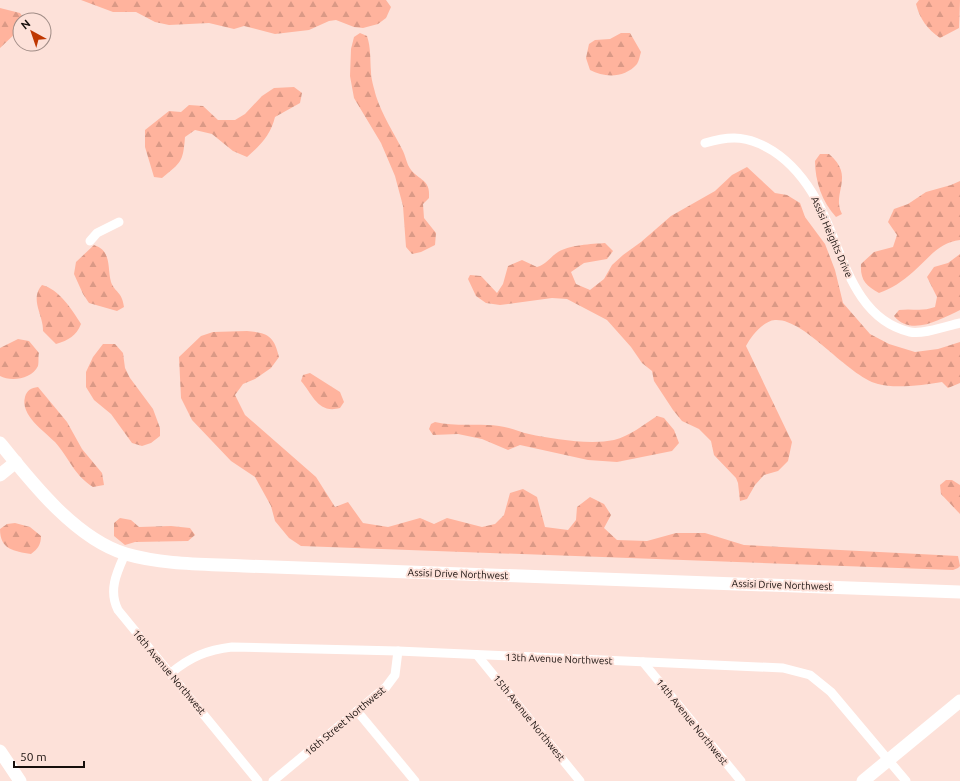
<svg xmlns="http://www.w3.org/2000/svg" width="960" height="781" font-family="Ubuntu,sans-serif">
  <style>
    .forest { fill: url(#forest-firs) }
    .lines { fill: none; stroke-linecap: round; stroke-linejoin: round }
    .street { stroke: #fff; stroke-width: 9 }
    .secondary { stroke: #fff; stroke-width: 13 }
    .labels { text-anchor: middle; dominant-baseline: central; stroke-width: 4; stroke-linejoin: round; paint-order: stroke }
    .street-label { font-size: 10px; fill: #160e0b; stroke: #fde1d9 }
  </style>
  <defs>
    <pattern id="forest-firs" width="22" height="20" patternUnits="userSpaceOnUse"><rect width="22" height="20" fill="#ffb39d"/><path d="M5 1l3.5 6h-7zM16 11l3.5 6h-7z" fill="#da9986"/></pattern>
  </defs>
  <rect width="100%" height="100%" fill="#fde1d9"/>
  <g class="forest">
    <path d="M81 0H386L391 7 386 18 378 24 363 28 354 27 336 20 329 21 309 30 275 34 244 26 234 29 209 23 169 25 155 22 136 12H113Z"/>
    <path d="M919 0H960L959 28 940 38C927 29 920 19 916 4Z"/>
    <path d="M0 8 20 13 25 20H20V29L0 48Z"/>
    <path d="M360 33 367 36C371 48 370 59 371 72 371 79 374 88 376 96 382 115 394 133 403 151 405 155 406 160 408 165 416 181 431 177 429 198L423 204 424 218 436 233 435 245 421 252 412 254 406 247 403 206 395 176 381 143 354 98 350 76 351 49 354 37Z"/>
    <path d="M621 33H630L641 52C640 55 639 61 637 64 625 78 605 78 590 70L586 58 589 44 595 40 610 39Z"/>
    <path d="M294 87 302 93 300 103 275 117C271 134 261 145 247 157L233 151 212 134 195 130 185 137C183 163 181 162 162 178L154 177 145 147V130L169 111 181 112 189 105 203 106 218 120H235L245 114 262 96 274 88Z"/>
    <path d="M820 154H829C856 177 831 192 842 214L836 217C822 202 815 181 815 161Z"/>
    <path d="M747 167 775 193 787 195 800 203 805 217 825 244 835 270 843 303 870 334 889 344 915 352 938 349 960 342V383L948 388 942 382C924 385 895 389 878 384 846 375 805 318 775 320 763 321 751 336 746 346L792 442 788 461 778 471 764 475 755 485 747 499 740 501 738 483 736 478 714 455 711 441 699 429 682 421 673 410 654 381 652 371 642 363 631 347 607 320 567 299 552 298 500 305 486 303 476 296 468 279 470 275 481 276 497 293 503 284 508 266 522 260 537 267C547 264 550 257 558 252 569 245 592 244 605 243L613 251 607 259 584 263 571 272 576 284 590 290 604 279 612 265 623 255 641 242 671 216 715 191 732 175Z"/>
    <path d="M960 181V240C939 242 928 259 913 272 903 281 891 289 879 293 866 286 860 280 861 264L874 252 893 247 897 235 888 222 894 209 908 204 926 192 951 185Z"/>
    <path d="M94 245C112 251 107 267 111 282 115 293 122 291 124 307L117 311 89 303 83 294 74 274 76 262Z"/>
    <path d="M960 254V310C941 319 911 337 894 316L899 310C913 308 921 312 935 307L937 297 927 277 934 267 948 263Z"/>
    <path d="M42 285C59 289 72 310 81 324 76 336 69 340 56 344L43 331C44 316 29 299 42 285Z"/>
    <path d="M247 331C268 333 274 336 279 357L271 368 255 379 243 384 235 395 245 415 316 477 335 507 348 502 363 523 388 527 420 518 434 524 447 518 482 527 495 524 504 515 510 493 523 489 537 497 545 527 568 530 576 520 577 507 590 497 604 504 611 515 604 528 617 540 647 541 676 533H705L744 545 958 556 960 566 958 568 953 570 301 546 289 538 275 521 271 506 255 477 231 461 192 420 181 398 179 357 201 336 213 332Z"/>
    <path d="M18 339 29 341 39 353C38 356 39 362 38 366 32 379 11 382 0 376V348Z"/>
    <path d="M103 344H115L123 353 125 368 130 378 153 409 160 428V436L151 443 142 446 132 443 111 414 94 400 86 387V372L93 357Z"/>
    <path d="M310 373 340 392 344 402 340 408C318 414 313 395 301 381L303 375Z"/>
    <path d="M38 387 67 422 82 449 102 473 104 485 93 487C74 475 69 458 55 442 44 431 20 415 25 397 27 390 31 388 38 387Z"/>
    <path d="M657 416 664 418 674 430 679 443 672 451 617 462 588 460 520 445 508 450 482 439 458 434 433 435 429 429 431 424 435 422C455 427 478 423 499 426 509 427 519 432 529 434 552 439 590 445 614 440 630 436 643 425 657 416Z"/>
    <path d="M946 480H952L960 485V514L941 494 940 485Z"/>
    <path d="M120 518 131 520 139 527 171 526 190 528 195 535 188 541 135 542 125 545 114 536V523Z"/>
    <path d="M15 523 30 527 41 536C41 544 38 549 31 554 14 551 0 550 0 529L7 524Z"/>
  </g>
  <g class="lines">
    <g class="street">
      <path d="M705 143C732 135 749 136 773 151 793 164 806 181 817 201 842 245 850 318 910 332 922 335 947 326 960 323"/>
      <path d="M90 241 97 233 119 222"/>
      <path d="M125 554C117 572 108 590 118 610L258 781"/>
      <path d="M477 655 580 781"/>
      <path d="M643 662 741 781"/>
      <path d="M171 673C190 657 207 650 232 647L398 651 783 668 810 675 831 692 906 781"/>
      <path d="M357 711 415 781"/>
      <path d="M273 781 386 687 395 675 398 651"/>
    </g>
    <g class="secondary">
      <path d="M0 443C32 483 76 539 126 554 164 565 205 564 244 566L960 592"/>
      <path d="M0 475 16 462"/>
      <path d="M0 751 20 781"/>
      <path d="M863 781 960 701"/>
    </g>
  </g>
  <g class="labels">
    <g class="street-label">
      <text transform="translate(832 237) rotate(66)">Assisi Heights Drive</text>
      <text transform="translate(458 574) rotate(2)">Assisi Drive Northwest</text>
      <text transform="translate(782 585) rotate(2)">Assisi Drive Northwest</text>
      <text transform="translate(559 659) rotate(2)">13th Avenue Northwest</text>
      <text transform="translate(169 672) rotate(50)">16th Avenue Northwest</text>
      <text transform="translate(529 718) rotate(51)">15th Avenue Northwest</text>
      <text transform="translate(345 721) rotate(-40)">16th Street Northwest</text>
      <text transform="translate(692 722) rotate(51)">14th Avenue Northwest</text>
    </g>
  </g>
  <g transform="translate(32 32) rotate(320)"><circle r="19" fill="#fde1d9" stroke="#a18d87"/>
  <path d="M0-3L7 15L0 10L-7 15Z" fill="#bf3701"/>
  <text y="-6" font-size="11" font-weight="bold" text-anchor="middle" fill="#160e0b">N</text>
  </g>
  <path d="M14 761v6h70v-6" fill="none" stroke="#160e0b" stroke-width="2"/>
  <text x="20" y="761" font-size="12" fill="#160e0b" stroke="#fde1d9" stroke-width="3" paint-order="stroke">50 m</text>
</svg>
